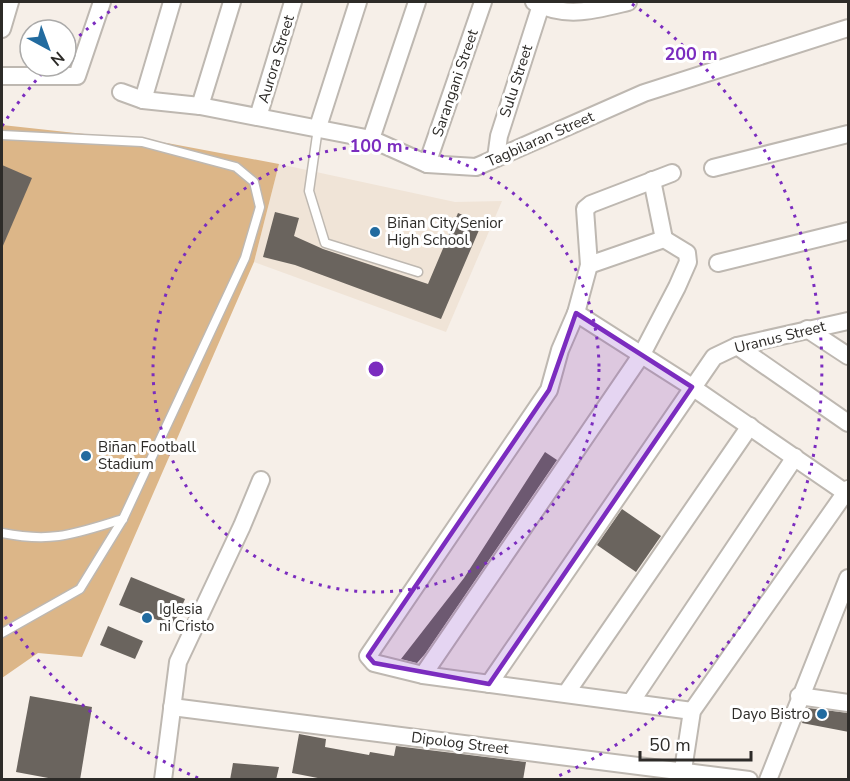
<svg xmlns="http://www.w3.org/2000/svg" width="850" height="781" font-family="'Nunito Sans',sans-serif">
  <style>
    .built { fill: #f0e4d7 }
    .green { fill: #dcb688 }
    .building { fill: #6a645e }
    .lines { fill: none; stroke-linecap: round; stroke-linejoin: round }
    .lane-casing { stroke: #beb8b1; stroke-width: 11 }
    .street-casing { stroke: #beb8b1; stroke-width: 20 }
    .lane { stroke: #fff; stroke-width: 8 }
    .street { stroke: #fff; stroke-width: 16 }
    .marked { fill: #7b2cbf; fill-opacity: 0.2; stroke: #7b2cbf; stroke-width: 4.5; stroke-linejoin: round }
    .ring { fill: none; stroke: #7b2cbf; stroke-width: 3; stroke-dasharray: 3 6 }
    .poi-dot { fill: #226b9f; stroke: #fff; stroke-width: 2 }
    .labels { text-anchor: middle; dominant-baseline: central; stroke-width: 6; stroke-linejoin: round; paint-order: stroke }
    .street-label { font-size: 15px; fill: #2d2b28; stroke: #fff }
    .poi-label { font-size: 15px; fill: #2d2b28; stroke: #fff; text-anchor: start }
    .centre { fill: #7b2cbf; stroke: #fff; stroke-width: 3 }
    .ring-label { font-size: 18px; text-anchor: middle; font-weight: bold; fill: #7b2cbf; stroke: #fff; stroke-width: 6; stroke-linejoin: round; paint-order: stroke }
  </style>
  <rect width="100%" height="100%" fill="#f6efe8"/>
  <path class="built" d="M279 164 455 202 502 201 446 332 254 262Z"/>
  <path class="green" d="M2 125 167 143 279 164 254 262 82 657 38 653 2 678Z"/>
  <g class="building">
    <path d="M2 165 32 178 2 248Z"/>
    <path d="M275 212 299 218 294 236 323 249 428 284 458 213 482 223 441 319 295 265 263 257Z"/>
    <path d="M545 452 557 460 425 654 417 663 401 659 464 578Z"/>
    <path d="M622 509 661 536 636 572 597 545Z"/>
    <path d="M131 577 185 599 173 626 119 605Z"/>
    <path d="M108 626 143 641 135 659 100 645Z"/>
    <path d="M30 696 92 707 80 780H59L16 772Z"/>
    <path d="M808 708 849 713V732L802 723Z"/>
    <path d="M299 734 326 739 325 747 369 755 370 752 394 756 396 746 526 762 523 780H328L292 773Z"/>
    <path d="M233 763 279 767 276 780H230Z"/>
  </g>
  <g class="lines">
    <g class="lane-casing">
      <g id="lane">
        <path d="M318 128 309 191 325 243 418 272"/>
        <path d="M2 135 142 142 236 167 254 182 260 207 245 258 123 519 80 589 2 633"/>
        <path d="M2 533C53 543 74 534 123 519"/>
      </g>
    </g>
    <g class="street-casing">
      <g id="street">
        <path d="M534 2C566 19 595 10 628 2"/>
        <path d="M2 29 10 2"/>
        <path d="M2 76H77L102 2"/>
        <path d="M121 92 143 100 200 106 371 139 427 164 476 167 644 93 848 28"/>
        <path d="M143 100 172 2"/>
        <path d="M200 106 232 2"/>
        <path d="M258 117 293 2"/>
        <path d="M318 127 358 2"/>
        <path d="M371 139 417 2"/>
        <path d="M496 158 499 136 541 5"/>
        <path d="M427 164 483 2"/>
        <path d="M713 168 848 134"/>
        <path d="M672 173 591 204 585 209 589 265 576 313 560 350 549 390 368 656 374 663 423 675 692 711"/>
        <path d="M652 180 664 239"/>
        <path d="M718 263 848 231"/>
        <path d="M576 313 692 387 846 493"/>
        <path d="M807 329 848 356"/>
        <path d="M737 346 848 423"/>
        <path d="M423 675 642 354 677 287 688 262 687 253 664 239 589 265"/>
        <path d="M489 684 714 357 737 346 848 321"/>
        <path d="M567 692 750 426"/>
        <path d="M799 696 848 703"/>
        <path d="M631 702 795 457"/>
        <path d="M172 707 749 780"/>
        <path d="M683 770 692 711 848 489"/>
        <path d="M163 780 178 662 242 526 261 480"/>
        <path d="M768 780 848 578"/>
      </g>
    </g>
    <use href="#lane" class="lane"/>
    <use href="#street" class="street"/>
  </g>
  <path class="marked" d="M576 313 692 387 489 684 374 663 368 656 372 650 549 390Z"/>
  <g class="ring">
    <circle cx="376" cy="369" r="223"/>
    <path d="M198 778A446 446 0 0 1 2 612M2 126A446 446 0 0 1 47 68M66 48A446 446 0 0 1 120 4M632 4A446 446 0 0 1 554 778"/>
  </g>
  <g class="poi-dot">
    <circle cx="375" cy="232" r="6"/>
    <circle cx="86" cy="456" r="6"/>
    <circle cx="147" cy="618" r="6"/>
    <circle cx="822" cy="714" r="6"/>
  </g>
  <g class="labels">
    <g class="street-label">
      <text transform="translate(276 59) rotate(-73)">Aurora Street</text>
      <text transform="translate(516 81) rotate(-72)">Sulu Street</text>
      <text transform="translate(455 83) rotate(-71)">Sarangani Street</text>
      <text transform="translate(540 139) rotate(-24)">Tagbilaran Street</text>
      <text transform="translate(780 337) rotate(-14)">Uranus Street</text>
      <text transform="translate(460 743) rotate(7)">Dipolog Street</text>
    </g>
    <g class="poi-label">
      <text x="387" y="223">Biñan City Senior<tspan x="387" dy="17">High School</tspan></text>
      <text x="98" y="447">Biñan Football<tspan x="98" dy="17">Stadium</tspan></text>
      <text x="159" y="609">Iglesia<tspan x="159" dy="17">ni Cristo</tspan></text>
      <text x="810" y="714" text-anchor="end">Dayo Bistro</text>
    </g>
  </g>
  <circle cx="376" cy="369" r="9" class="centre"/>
  <g class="ring-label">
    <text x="691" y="60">200 m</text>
    <text x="376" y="152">100 m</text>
  </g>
  <rect width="850" height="781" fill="none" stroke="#2d2b28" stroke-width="6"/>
  <g transform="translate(48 48) rotate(139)"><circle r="28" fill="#ffffff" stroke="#abaaa9" stroke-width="1.5"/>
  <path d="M0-4.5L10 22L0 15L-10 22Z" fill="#226b9f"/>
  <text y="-9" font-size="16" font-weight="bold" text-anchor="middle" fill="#2d2b28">N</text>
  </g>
  <path d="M640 751v9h111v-9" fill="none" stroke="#2d2b28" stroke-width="3"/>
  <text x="649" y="751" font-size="18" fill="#2d2b28" stroke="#ffffff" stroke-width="4.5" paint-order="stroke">50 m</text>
</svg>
